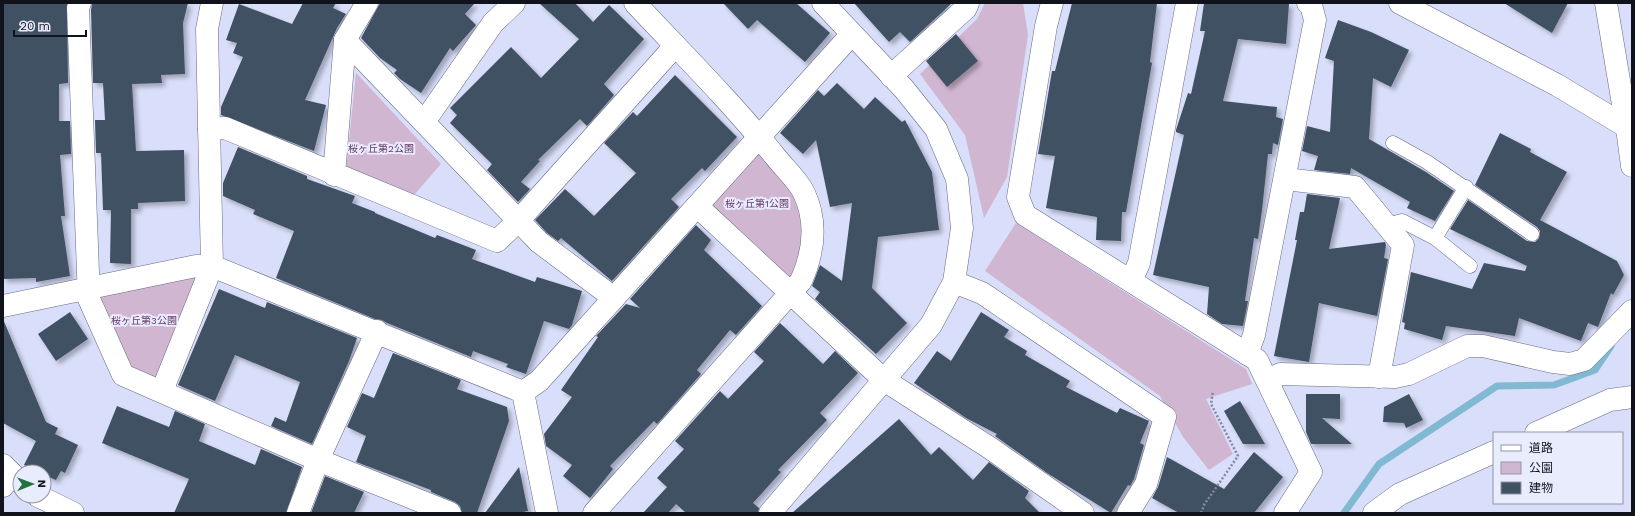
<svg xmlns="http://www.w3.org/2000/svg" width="1635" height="516" font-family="'Work Sans','Noto Sans JP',sans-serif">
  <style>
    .green { fill: #d1b6d1 }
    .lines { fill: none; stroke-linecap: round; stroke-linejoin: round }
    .stream { stroke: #81b9d2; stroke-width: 7 }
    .building { fill: #405164; filter: url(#shadow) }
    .service-casing { stroke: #676b83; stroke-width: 15 }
    .minor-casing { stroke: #676b83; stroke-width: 23 }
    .tertiary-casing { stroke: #676b83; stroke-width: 23 }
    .path { stroke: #84889c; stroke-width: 2.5; stroke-dasharray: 2 2; stroke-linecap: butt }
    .service { stroke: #fff; stroke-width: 14 }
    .minor { stroke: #fff; stroke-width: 22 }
    .tertiary { stroke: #fff; stroke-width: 22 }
    .labels { text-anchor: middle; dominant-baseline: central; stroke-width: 4; stroke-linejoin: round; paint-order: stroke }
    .park-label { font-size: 10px; fill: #653566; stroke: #e9ecfd }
  </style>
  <defs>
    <filter id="shadow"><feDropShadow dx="3.5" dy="3.5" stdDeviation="2" flood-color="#0004"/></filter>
  </defs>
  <rect width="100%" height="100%" fill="#d9defa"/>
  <g class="green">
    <path d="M985 3H1023L1028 35 1007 177 984 218 965 135 920 74 977 19Z"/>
    <path d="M356 73 441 164 414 195 346 170Z"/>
    <path d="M761 149 792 191 809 238 791 281 707 204Z"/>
    <path d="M1016 223 1246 369 1252 384 1206 399 1233 454 1209 470 1183 437 1160 396 985 271Z"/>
    <path d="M199 275 155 378 127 371 97 295Z"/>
  </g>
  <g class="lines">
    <path class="stream" d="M1344 513 1379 464 1497 386 1554 385 1595 370 1611 346"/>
  </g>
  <g class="building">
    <path d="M3 3H67L68 83 59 84V121H70L71 154 60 155 65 216H61L70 276 36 282V278L3 279Z"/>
    <path d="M92 3H188L183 23 185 74 161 75 162 83 132 84 136 151 184 150 185 201 138 203V209H131V264L110 263 111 210H103L101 153H96L95 120H105L103 83H93L91 10Z"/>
    <path d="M303 3H336L333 8 346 14 337 28 305 100 326 105 314 151 221 115V107L243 57 233 53 237 43 226 40 239 4 292 24Z"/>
    <path d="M380 3H475L465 14 476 25 453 51 450 48 421 93 400 79 394 73 397 70 380 58 361 38Z"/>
    <path d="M539 3H575L593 22 609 5 644 39 604 84 614 95 587 126 580 119 538 160 540 161 521 182 530 189 518 202 487 170 492 164 450 123 457 115 450 108 511 47 541 78 579 39Z"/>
    <path d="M723 3H796L830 33 805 62 757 20 748 29Z"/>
    <path d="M854 3H952L910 42 900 32 889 42Z"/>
    <path d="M1072 3H1157L1150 62 1152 63 1126 212H1122L1121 241 1096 240 1097 217 1046 208 1055 156 1038 154 1052 71H1055Z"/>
    <path d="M1204 3 1289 4 1286 44 1238 39 1223 101 1277 107 1276 117 1283 119 1278 145 1273 143 1272 154H1268L1262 210 1258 239 1254 238 1245 301H1248L1243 326 1222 324 1207 314 1209 287 1153 275 1184 135 1176 132V130L1188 93 1191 94 1205 31H1200Z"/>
    <path d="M1504 3H1568L1552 33Z"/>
    <path d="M1338 20 1371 32 1409 50 1391 87 1373 78 1369 139 1426 172 1454 191 1435 221 1407 208 1410 202 1351 168 1350 174 1314 170 1318 156 1302 151 1307 126 1330 132 1334 61 1325 58Z"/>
    <path d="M956 34 978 61 947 87 926 61Z"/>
    <path d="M675 75 737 137 705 171 702 168 671 199 679 207 612 281 561 238 558 241 547 233 535 220 565 189 594 216 636 173 604 143 633 112 637 116Z"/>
    <path d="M837 83 864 109 875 97 902 122 905 120 932 172 939 230 878 237 872 288 907 323 876 354 815 299 820 292 812 286 820 265 842 281 852 203 830 207 816 140 803 154 780 133 818 90 824 96Z"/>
    <path d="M1500 133 1531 149 1530 152 1567 172 1540 220 1617 261 1624 275 1613 295 1611 293 1598 327 1588 323 1581 341 1519 318 1515 336 1446 326 1442 340 1404 329 1405 323 1402 322 1411 272 1472 289 1484 263 1525 271 1527 266 1450 229 1468 200 1527 241 1535 242 1539 238 1540 231 1537 227 1475 185Z"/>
    <path d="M238 147 307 176V179L355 196 352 203 375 212V213L435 238 437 235 476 250 472 259 535 282 537 277 582 291 572 325 569 329 544 321 526 374 506 367 508 364 473 351 471 357 387 323 382 320 375 319 276 278 294 231 253 214 255 210 223 196V183Z"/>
    <path d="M1307 194 1340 198 1329 249 1385 242 1386 245 1384 258 1388 259 1377 316 1319 303 1309 362 1274 356 1297 240H1295L1300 212H1304Z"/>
    <path d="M696 225 711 240 704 250 762 306 736 335 730 330 697 370 701 374 657 424 654 421 610 466 613 469 590 498 563 476 572 465 546 446 544 434 572 397 561 390 598 337 596 336 626 304 640 308 630 299Z"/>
    <path d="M219 289 265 308 267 302 357 338 349 361 312 444 271 426 275 417 286 422 300 382 235 355 215 401 178 385Z"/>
    <path d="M70 312 88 339 56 361 38 334Z"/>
    <path d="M981 312 1009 330 1004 337 1027 351 1025 355 1070 381 1066 387 1117 413 1120 408 1149 421 1140 443 1144 445 1134 479 1130 486 1128 485 1111 513 1047 473 995 436 997 434 966 418 914 383 937 351 951 361Z"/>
    <path d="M3 319 46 422 58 428 55 434 78 445 65 473 61 471 56 480 44 475V472H39L24 465 36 441 3 423Z"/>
    <path d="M780 323 823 364 835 351 858 373 820 413 827 420 778 470 781 472 753 503 759 508 758 513H686L676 504 668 513H643L667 487 657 478 684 449 675 441 720 391 728 399 764 361 754 352Z"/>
    <path d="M393 353 461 380 457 389 507 407 509 421 477 513H462L460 506 455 502 431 492V490L356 462 366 436 347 427 362 393 374 398Z"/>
    <path d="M1306 394H1340V419L1322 418 1352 444H1311L1306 432Z"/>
    <path d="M1409 394 1423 420 1406 428 1404 423 1383 422 1384 407Z"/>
    <path d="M1240 401 1265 444H1243L1224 411Z"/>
    <path d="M117 406 169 427 175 411 205 424 199 441 255 465 261 449 302 467 286 513H174L189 479 102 443Z"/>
    <path d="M899 419 931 455 939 447 973 480 989 462 1029 491 1025 498 1040 513H792Z"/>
    <path d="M1254 452 1283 477 1254 513H1179L1152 498 1158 487 1167 457 1224 489Z"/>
    <path d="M519 467 528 511 517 513H485Z"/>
    <path d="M325 476 364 492 354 513H311Z"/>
  </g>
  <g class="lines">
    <g class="service-casing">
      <g id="service">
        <path d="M1393 143 1427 162 1532 234"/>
        <path d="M1387 225 1402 221 1435 238 1470 266"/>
        <path d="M1435 238 1466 187"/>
      </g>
    </g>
    <g class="minor-casing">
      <g id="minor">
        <path d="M80 3 78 8 89 299 123 375 318 460 450 513"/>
        <path d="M212 3 207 29 212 266 523 392 539 381 852 34"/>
        <path d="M1052 3 1046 26 1018 197 1025 215 1257 360 1311 472 1285 513"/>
        <path d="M345 40 539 242 614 298"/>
        <path d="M891 76 966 8 968 3"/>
        <path d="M424 122 493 23 514 3"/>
        <path d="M209 129 225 128 497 241 518 221 675 46"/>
        <path d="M334 175 345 40 367 3"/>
        <path d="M1285 179 1355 187 1403 245 1379 377"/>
        <path d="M697 206 884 380 990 448 1083 513"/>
        <path d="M1131 281 1139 263 1187 3"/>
        <path d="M954 282 982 293 1165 417 1146 484 1128 513"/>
        <path d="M3 306 196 266H212L162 391"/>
        <path d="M1247 354 1254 335 1315 20 1311 5 1308 3"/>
        <path d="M1268 381 1280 374 1395 377 1409 374 1467 346H1483L1553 362 1570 364 1584 360 1632 311"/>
        <path d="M523 392 547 513"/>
        <path d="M1536 433 1610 400 1632 397"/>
        <path d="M3 486 10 473"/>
        <path d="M298 513 318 460 377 331"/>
        <path d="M594 513 801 281C814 252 818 223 804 193 798 180 783 167 774 155 731 102 682 53 635 3"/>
        <path d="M1374 513 1400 494 1494 452"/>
      </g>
    </g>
    <g class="tertiary-casing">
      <g id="tertiary">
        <path d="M1400 3 1557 85 1632 130"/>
        <path d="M1606 3 1627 128 1632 166"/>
        <path d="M3 465 20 482"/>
        <path d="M38 496 73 513"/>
        <path d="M770 513 931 325 954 282 962 228 957 179 936 129 904 89 823 3"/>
      </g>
    </g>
    <path class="path" d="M1201 513 1204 505 1238 456 1211 404 1213 391"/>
    <use href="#service" class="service"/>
    <use href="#minor" class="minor"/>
    <use href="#tertiary" class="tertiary"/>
  </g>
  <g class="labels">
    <g class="park-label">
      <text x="381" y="148">桜ヶ丘第2公園</text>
      <text x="757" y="203">桜ヶ丘第1公園</text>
      <text x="144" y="320">桜ヶ丘第3公園</text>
    </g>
  </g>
  <rect width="1635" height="516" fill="none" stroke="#11131c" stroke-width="8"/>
  <rect x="1493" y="432" width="130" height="72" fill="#e9ecfd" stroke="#9395a3"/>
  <rect x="1501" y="445" width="20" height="6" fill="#ffffff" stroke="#9395a3"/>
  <text x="1529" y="452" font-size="12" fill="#11131c">道路</text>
  <rect x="1501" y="462" width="20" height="12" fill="#d1b6d1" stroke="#9395a3"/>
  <text x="1529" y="472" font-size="12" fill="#11131c">公園</text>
  <rect x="1501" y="482" width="20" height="12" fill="#405164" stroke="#9395a3"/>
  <text x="1529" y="492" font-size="12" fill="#11131c">建物</text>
  <g transform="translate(32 484) rotate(89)"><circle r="19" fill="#e9ecfd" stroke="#9395a3"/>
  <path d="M0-3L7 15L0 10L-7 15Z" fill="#237141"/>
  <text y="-6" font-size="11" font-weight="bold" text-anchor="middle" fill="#11131c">N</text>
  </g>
  <path d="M14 30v6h72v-6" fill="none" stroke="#11131c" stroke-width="2"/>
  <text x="20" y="30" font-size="12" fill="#11131c" stroke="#e9ecfd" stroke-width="3" paint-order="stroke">20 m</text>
</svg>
